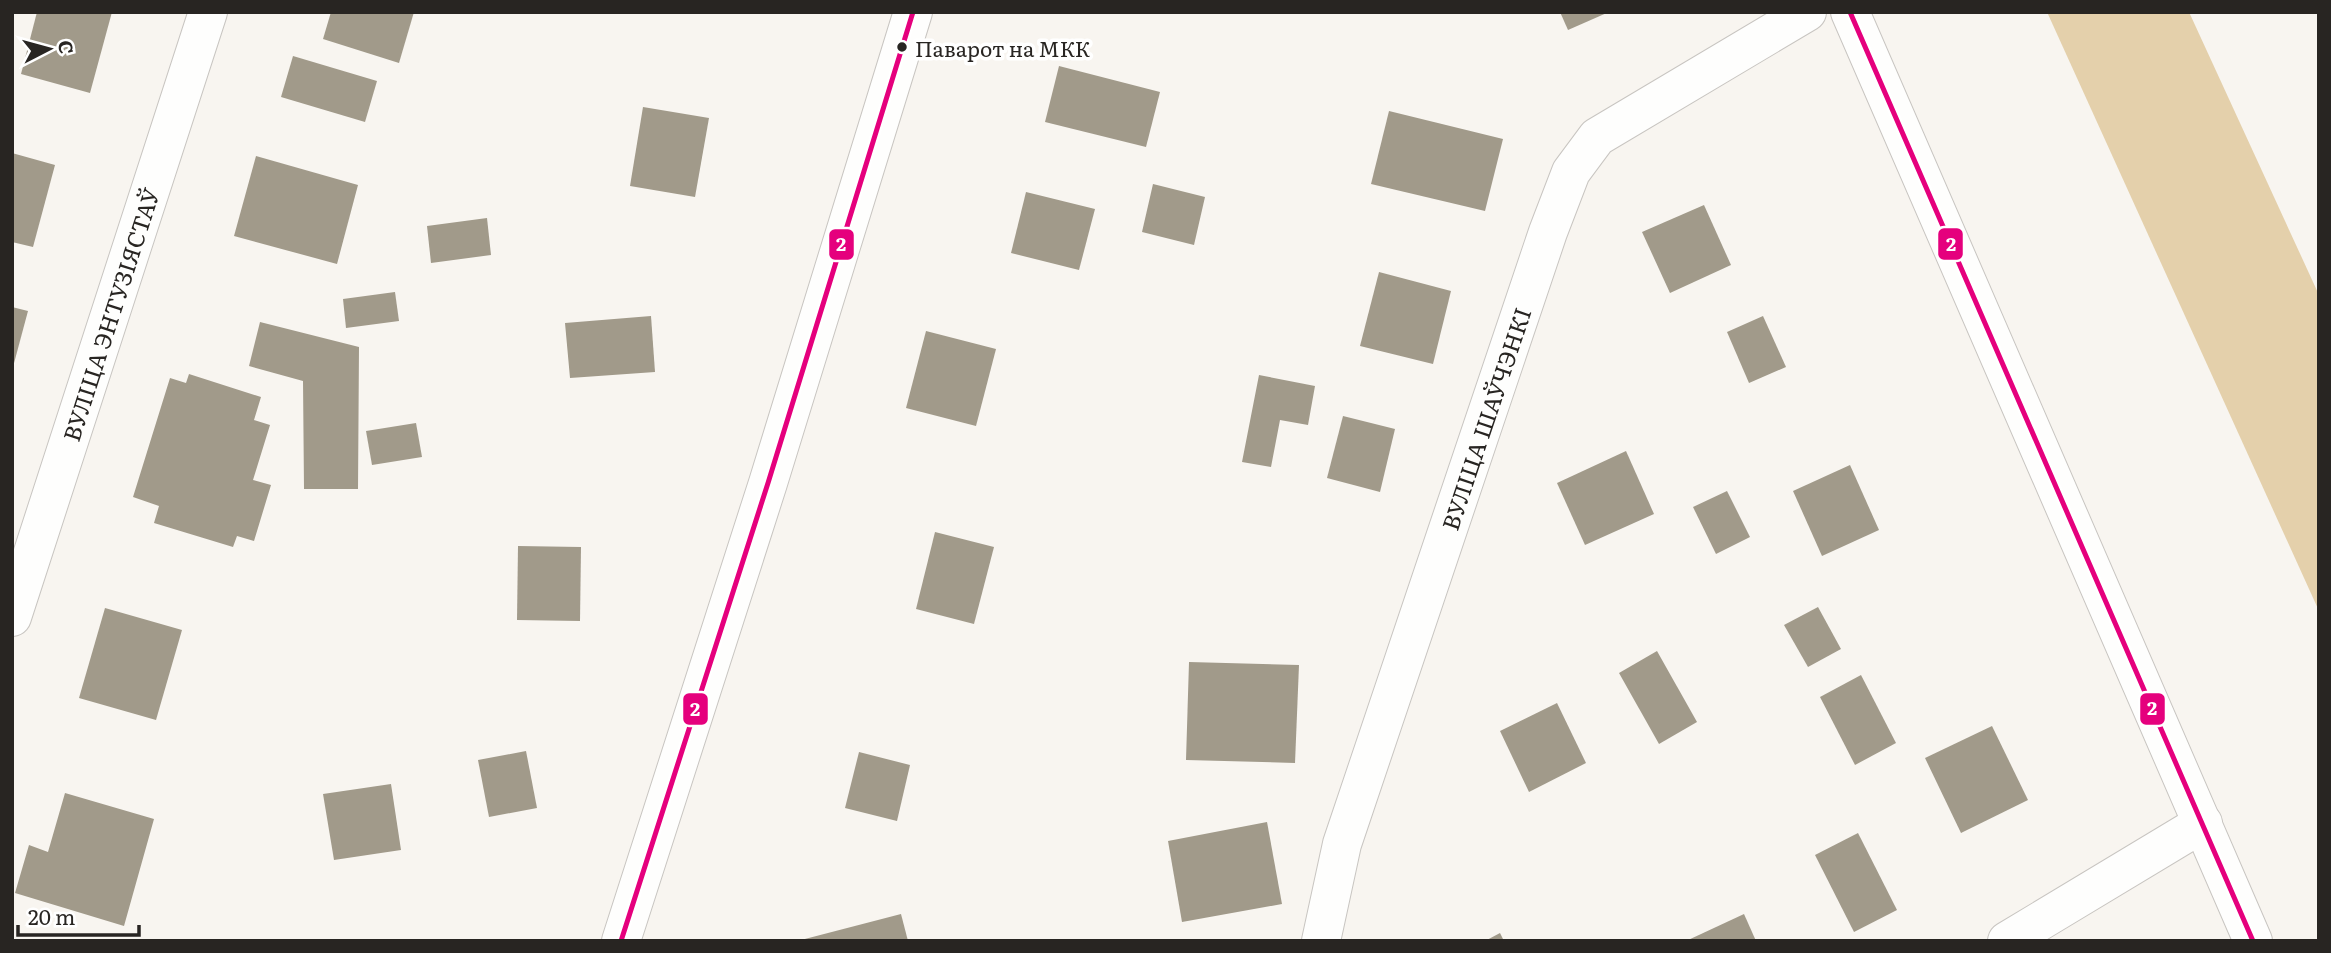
<svg xmlns="http://www.w3.org/2000/svg" width="2331" height="953" font-family="Literata,serif">
  <style>
    .forest { fill: #e4d0ab }
    .building { fill: #a19a8a }
    .lines { fill: none; stroke-linecap: round; stroke-linejoin: round }
    .minor-casing { stroke: #c8c5c1; stroke-width: 40 }
    .minor { stroke: #fefefd; stroke-width: 38 }
    .bus-1-casing { stroke: #fff; stroke-width: 10 }
    .bus-1 { stroke: #e5007d; stroke-width: 5 }
    .bus-dot { fill: #282522; stroke: #fff; stroke-width: 2.5 }
    .labels { text-anchor: middle; dominant-baseline: central; stroke-width: 7; stroke-linejoin: round; paint-order: stroke }
    .bus-label { font-size: 21px; fill: #282522; stroke: #fff; text-anchor: start }
    .street-label { font-size: 23px; fill: #282522; stroke: #fff }
    .line-badge { stroke: #fff; stroke-width: 2.5 }
    .badge-label { font-size: 19px; text-anchor: middle; font-weight: bold; fill: #fff }
  </style>
  <rect width="100%" height="100%" fill="#f8f5f0"/>
  <path class="forest" d="M2047 12H2189L2319 295V611Z"/>
  <g class="building">
    <path d="M37 12H112L90 93 21 74Z"/>
    <path d="M331 12H414L399 63 323 39Z"/>
    <path d="M1560 12H1609L1568 30Z"/>
    <path d="M293 56 377 81 365 122 281 97Z"/>
    <path d="M1059 66 1160 92 1146 147 1045 122Z"/>
    <path d="M643 107 709 118 695 197 630 186Z"/>
    <path d="M1389 111 1503 139 1485 211 1371 184Z"/>
    <path d="M12 153 55 165 33 247 12 242Z"/>
    <path d="M256 156 358 185 337 264 234 236Z"/>
    <path d="M1153 184 1205 197 1194 245 1142 232Z"/>
    <path d="M1026 192 1095 209 1079 270 1011 253Z"/>
    <path d="M1704 205 1731 265 1670 293 1642 232Z"/>
    <path d="M487 218 491 255 431 263 427 226Z"/>
    <path d="M1379 272 1451 291 1433 364 1360 346Z"/>
    <path d="M395 292 399 321 346 328 343 299Z"/>
    <path d="M12 307 28 311 13 367H12Z"/>
    <path d="M651 316 655 372 570 378 565 323Z"/>
    <path d="M1763 316 1786 367 1749 383 1727 332Z"/>
    <path d="M260 322 359 347 358 489H304L303 381 249 366Z"/>
    <path d="M926 331 996 349 976 426 906 408Z"/>
    <path d="M189 374 261 397 254 420 270 425 253 480 271 485 254 541 237 536 233 547 154 523 159 506 133 497 170 378 186 383Z"/>
    <path d="M1259 375 1315 386 1308 425 1280 420 1271 467 1242 462Z"/>
    <path d="M1343 416 1395 429 1380 492 1327 478Z"/>
    <path d="M416 423 422 457 372 465 366 431Z"/>
    <path d="M1626 451 1654 514 1585 545 1557 483Z"/>
    <path d="M1850 465 1879 530 1822 556 1793 491Z"/>
    <path d="M1727 491 1750 537 1716 554 1693 507Z"/>
    <path d="M935 532 994 547 974 624 916 609Z"/>
    <path d="M518 546 581 547 580 621 517 620Z"/>
    <path d="M1818 607 1841 649 1808 667 1784 625Z"/>
    <path d="M105 608 182 630 156 720 79 698Z"/>
    <path d="M1657 651 1697 722 1659 744 1619 673Z"/>
    <path d="M1189 662 1299 665 1295 763 1186 760Z"/>
    <path d="M1861 675 1896 743 1855 765 1820 697Z"/>
    <path d="M1557 703 1586 763 1529 792 1500 731Z"/>
    <path d="M1992 726 2028 800 1961 833 1925 758Z"/>
    <path d="M526 751 537 808 489 817 478 760Z"/>
    <path d="M859 752 910 765 897 821 845 808Z"/>
    <path d="M391 784 401 850 334 860 323 794Z"/>
    <path d="M65 793 154 819 124 926 15 893 29 845 48 852Z"/>
    <path d="M1267 822 1282 904 1182 922 1168 841Z"/>
    <path d="M1858 833 1897 910 1854 932 1815 855Z"/>
    <path d="M901 914 908 941H801V940Z"/>
    <path d="M1744 914 1756 941H1686Z"/>
    <path d="M1500 933 1504 941H1485Z"/>
  </g>
  <g class="lines">
    <g class="minor-casing">
      <g id="minor">
        <path d="M1850 12 2253 941"/>
        <path id="s1" d="M12 617 208 12"/>
        <path d="M621 941 768 483 913 12"/>
        <path id="s2" d="M1321 941 1342 844 1548 232 1571 172 1597 137 1807 12"/>
        <path d="M2007 941 2203 823"/>
      </g>
    </g>
    <use href="#minor" class="minor"/>
    <g class="bus-1-casing">
      <g id="bus-1">
        <path d="M1850 12 2253 941"/>
        <path d="M621 941 768 483 913 12"/>
      </g>
    </g>
    <use href="#bus-1" class="bus-1"/>
  </g>
  <circle class="bus-dot" cx="902" cy="47" r="6"/>
  <g class="labels">
    <g class="bus-label">
      <text x="915" y="47">Паварот на МКК</text>
    </g>
    <g class="street-label">
      <text stroke="none"><textPath href="#s1" startOffset="318">ВУЛІЦА ЭНТУЗІЯСТАЎ</textPath></text>
      <text stroke="none"><textPath href="#s2" startOffset="548">ВУЛІЦА ШАЎЧЭНКІ</textPath></text>
    </g>
  </g>
  <g class="line-badge">
    <rect x="1937" y="227" width="27" height="34" rx="7" fill="#e5007d"/>
    <rect x="828" y="228" width="27" height="33" rx="7" fill="#e5007d"/>
    <rect x="2139" y="692" width="27" height="34" rx="7" fill="#e5007d"/>
    <rect x="682" y="692" width="27" height="34" rx="7" fill="#e5007d"/>
  </g>
  <g class="badge-label">
    <text x="1951" y="251">2</text>
    <text x="841" y="251">2</text>
    <text x="2152" y="715">2</text>
    <text x="695" y="716">2</text>
  </g>
  <rect width="2331" height="953" fill="none" stroke="#282522" stroke-width="28"/>
  <g transform="translate(49 49) rotate(84)" stroke="#ffffff" stroke-width="5" paint-order="stroke">
  <path d="M0-5L12 26L0 18L-12 26Z" fill="#282522"/>
  <text y="-10" font-size="19" font-weight="bold" text-anchor="middle" fill="#282522">С</text>
  </g>
  <path d="M18 925v10h121v-10" fill="none" stroke="#282522" stroke-width="3.5"/>
  <text x="28" y="925" font-size="21" fill="#282522" stroke="#ffffff" stroke-width="5" paint-order="stroke">20 m</text>
</svg>
